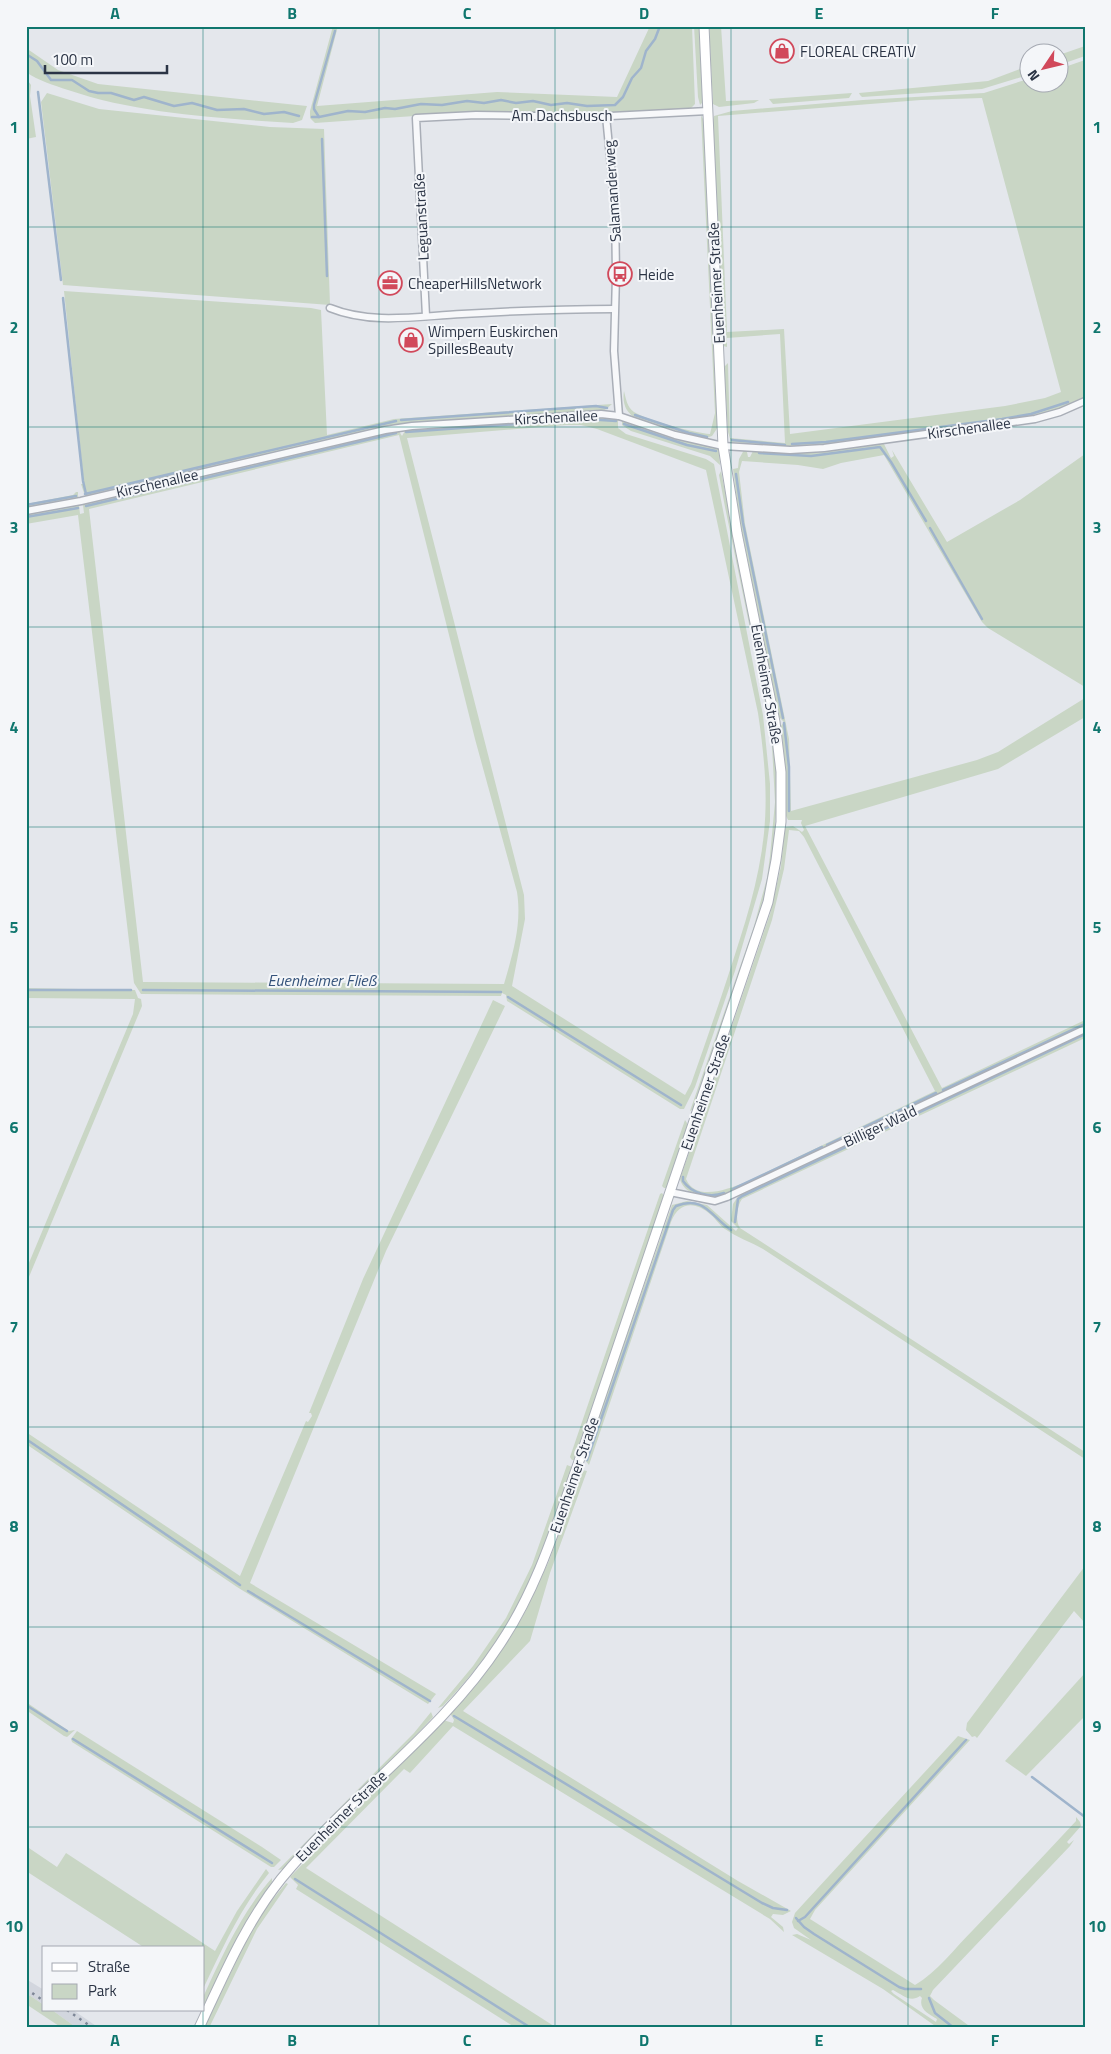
<svg xmlns="http://www.w3.org/2000/svg" width="1111" height="2054" font-family="'Titillium Web',sans-serif">
  <style>
    .built { fill: #d2d6de }
    .green { fill: #c9d6c5; fill-rule: evenodd }
    .lines { fill: none; stroke-linecap: round; stroke-linejoin: round }
    .stream { stroke: #9fb4cc; stroke-width: 2.5 }
    .street-casing { stroke: #a9aeb7; stroke-width: 9 }
    .secondary-casing { stroke: #a9aeb7; stroke-width: 11 }
    .street { stroke: #f7f8fa; stroke-width: 6 }
    .secondary { stroke: #fff; stroke-width: 9 }
    .rail { stroke: #7d8696; stroke-width: 2.5; stroke-dasharray: 2.5 5; stroke-linecap: butt }
    .grid { fill: none; stroke: #0f766e; stroke-width: 1; stroke-opacity: 0.55 }
    .labels { text-anchor: middle; dominant-baseline: central; stroke-width: 4; stroke-linejoin: round; paint-order: stroke }
    .poi-label { font-size: 15px; fill: #2b3445; stroke: #f4f6f9; text-anchor: start }
    .street-label { font-size: 15px; fill: #2b3445; stroke: #f4f6f9 }
    .water-label { font-size: 16px; font-style: italic; fill: #34527a; stroke: #f4f6f9 }
    .neatline { fill: none; stroke: #0f766e; stroke-width: 2 }
    .grid-label { font-size: 16px; text-anchor: middle; font-weight: bold; fill: #0f766e }
  </style>
  <rect width="100%" height="100%" fill="#e4e7ec"/>
  <g class="built">
    <path d="M26 1979 44 1990V2005L26 1993Z"/>
    <path d="M52 2010H73L99 2028H77Z"/>
  </g>
  <g class="green">
    <path d="M333 26H338L317 106 497 92 617 97 650 26H692L695 104 690 109 595 115 471 112 315 123 310 118V111Z"/>
    <path d="M694 26H699L703 102 700 105 698 97Z"/>
    <path d="M709 26H721L726 101 759 100 754 103 719 107 713 104Z"/>
    <path d="M1085 46V56L1059 65V55Z"/>
    <path d="M26 48 58 70 98 84 307 106 302 120 293 123C218 118 139 114 68 90 53 85 39 81 26 72Z"/>
    <path d="M1085 60V398L1061 408 1035 416 817 446H771L731 442 728 432 724 367 728 363 730 438 785 443 780 334 727 338V347L723 346 721 297 724 296V290L720 287 713 121 714 116 732 111 863 100 984 93 1028 79V82H1058L1059 69ZM982 98 1061 392 1045 398 1005 406 790 434 784 329 727 332 718 116 921 100Z"/>
    <path d="M1028 66V75L982 89 862 97 860 95 859 93 988 81Z"/>
    <path d="M26 78 31 85 30 96 36 137 26 139Z"/>
    <path d="M47 93 99 109 270 127 324 129 330 305 63 285 41 102Z"/>
    <path d="M852 93 849 98 773 104 769 99Z"/>
    <path d="M701 115 704 121 718 427 712 436 703 439 637 419C626 413 622 404 624 391 626 399 627 407 634 412 647 420 694 433 710 434L715 413Z"/>
    <path d="M64 291 311 308 321 310 327 435 394 419 612 404 605 410 400 425 85 496 81 484H84Z"/>
    <path d="M596 417 618 419V428L626 434 706 459 714 464 763 715 770 784V821L762 879 735 971 695 1087 684 1109H680L512 1004 507 1001 506 995 502 993 501 996 141 994 134 983 78 515 26 524V514L79 505 80 514 84 513 83 505 87 503 390 432 399 431 402 436 406 429ZM566 425H581L597 429 706 470 758 713C764 753 768 793 764 833 759 882 744 927 729 973 717 1010 704 1047 691 1084L685 1095 512 986 525 919 524 895 407 438ZM399 435 475 739 517 892C522 924 513 953 504 984L143 982 89 509Z"/>
    <path d="M622 420 716 447 719 449 720 465 710 456 631 431 622 425Z"/>
    <path d="M884 444 891 458 894 456 892 450 947 542 1020 500 1085 454V687L988 628 982 622 884 455 841 463 823 469 798 465 742 461 739 472 745 524 789 739 791 811 977 760 998 752 1085 698V717L998 769 805 826 942 1088 1085 1020V1026L735 1191C729 1192 723 1196 716 1197 703 1199 683 1193 680 1179L770 914 781 866 785 827 793 826 802 832 804 830 801 823 802 820H788L786 816V774L781 726 784 722 779 717 740 522 733 469 738 468 739 459 744 450 747 452 748 457H750L753 451 815 453ZM789 830 799 831 804 837 935 1091 744 1183C727 1189 696 1202 686 1179L772 920 784 869Z"/>
    <path d="M721 471 771 724 776 767V813L774 841 766 890 758 919 694 1109 690 1111 754 926 767 878 770 856 775 802 772 746 769 721 725 507 719 475Z"/>
    <path d="M76 492H78V497L75 500 26 509V504L73 495Z"/>
    <path d="M26 988 131 990H135L138 998 141 999 142 1006 26 1284V1270L133 1014 135 999 26 998Z"/>
    <path d="M493 1000 505 1006 386 1251 250 1583 436 1694 428 1704 237 1587 26 1444V1432L240 1576 306 1421 308 1422 312 1416 311 1413H309L363 1279Z"/>
    <path d="M1085 1032V1038L742 1199C737 1206 735 1221 740 1228L1085 1452V1459L763 1249C751 1242 736 1237 725 1229 719 1225 716 1219 711 1215 696 1201 679 1201 671 1222L589 1465 584 1459 672 1205 687 1201 707 1205 736 1231 738 1228 731 1221 733 1204 739 1195Z"/>
    <path d="M685 1120 687 1123V1130L667 1188H664L662 1186Z"/>
    <path d="M662 1193 664 1196 574 1460H572L570 1457 660 1194Z"/>
    <path d="M567 1465 572 1467C553 1521 537 1577 507 1625 488 1655 467 1681 443 1706L438 1708 473 1666 506 1618 532 1565Z"/>
    <path d="M582 1470 587 1471 550 1573 530 1641 463 1711 738 1881 791 1911 783 1915 773 1914 771 1917 783 1927 784 1932 770 1919 453 1726 410 1773 404 1769 306 1868 557 2028H516L296 1889 298 1885 290 1877 443 1720 453 1723 454 1720 450 1713 484 1674 513 1633 525 1612 549 1561Z"/>
    <path d="M1085 1566V1623L1074 1611 977 1738 975 1736 972 1737 966 1730 967 1723Z"/>
    <path d="M1085 1673V1716L1026 1776 1005 1761Z"/>
    <path d="M26 1702 69 1731 75 1730 67 1737 64 1736 26 1710Z"/>
    <path d="M431 1712 433 1717 417 1734 284 1869 278 1870 414 1733Z"/>
    <path d="M77 1731 262 1847 281 1860 274 1867H271L72 1742 71 1739Z"/>
    <path d="M958 1736 970 1740 815 1910 810 1919 915 1985C937 1972 955 1948 973 1930 1007 1894 1042 1858 1076 1821V1817L1080 1822 1081 1826 1067 1842 1069 1844 1074 1840 1070 1846 933 1990 930 1996 934 2000 972 2028H938L883 1989 792 1935 797 1934 811 1940 794 1928 792 1922 795 1913 805 1902ZM893 1990C903 1995 910 2003 920 1996L922 1998C918 2009 929 2014 937 2019L936 2022 894 1994 891 1991Z"/>
    <path d="M26 1846 57 1867 66 1853 215 1951 237 1911 266 1869 269 1873C241 1907 223 1947 204 1987V1948H145L26 1871Z"/>
    <path d="M272 1878V1882L239 1934 204 2006V1995C223 1954 242 1912 272 1878Z"/>
    <path d="M286 1883 288 1884 257 1929 209 2028H204L248 1937 264 1910Z"/>
    <path d="M26 1993 44 2005V2010H52L77 2028H62L26 2004Z"/>
  </g>
  <g class="lines">
    <g class="stream">
      <path d="M26 54 37 61 51 80H72L89 91 98 93H111L134 100 144 97 174 106 192 103 217 110 244 109 264 114 284 112 299 116"/>
      <path d="M26 82 28 84"/>
      <path d="M38 92 61 280"/>
      <path d="M312 117H319L348 111 365 112 385 108 395 109 421 104 442 105 467 101 484 103 501 100 516 103 533 101 551 105 567 103 587 106 615 105 623 97 632 78 641 68 646 51 655 39 660 26"/>
      <path d="M319 117 314 109V105L335 31"/>
      <path d="M322 139 327 276"/>
      <path d="M63 298 83 481 86 494"/>
      <path d="M635 415 689 433 707 437"/>
      <path d="M401 420 596 406 607 408"/>
      <path d="M624 424 687 445 716 451"/>
      <path d="M406 432 586 419 616 421"/>
      <path d="M732 440 785 445"/>
      <path d="M792 444 826 442 1002 419 1031 414 1068 402"/>
      <path d="M759 453 811 456 880 447 891 462 926 521"/>
      <path d="M736 474 743 523 783 718"/>
      <path d="M85 494 396 421"/>
      <path d="M26 505 76 496"/>
      <path d="M86 506 396 433"/>
      <path d="M26 517 78 508"/>
      <path d="M930 528 982 619"/>
      <path d="M784 723 789 767V811"/>
      <path d="M26 990H131"/>
      <path d="M143 990 501 992"/>
      <path d="M508 997 681 1105"/>
      <path d="M943 1090 1085 1024"/>
      <path d="M827 1145 936 1093"/>
      <path d="M683 1177V1181C692 1194 710 1198 724 1193"/>
      <path d="M733 1189 822 1147"/>
      <path d="M735 1222 738 1199 742 1196 1085 1034"/>
      <path d="M26 1439 240 1585"/>
      <path d="M587 1460 673 1210 676 1206C705 1195 711 1217 731 1230"/>
      <path d="M248 1591 430 1701"/>
      <path d="M26 1705 67 1731"/>
      <path d="M454 1716 762 1903 773 1908 787 1910"/>
      <path d="M73 1739 272 1863"/>
      <path d="M1032 1777 1085 1817"/>
      <path d="M295 1879 531 2028"/>
      <path d="M796 1918 804 1927 814 1934 899 1987 905 1989H921"/>
      <path d="M798 1921 805 1917 966 1740"/>
      <path d="M929 1998 935 2013 954 2028"/>
    </g>
    <g class="street-casing">
      <g id="street">
        <path d="M606 116 615 207 616 275 614 351 619 416"/>
        <path d="M330 308C372 325 418 316 462 314 513 311 563 309 614 309"/>
        <path d="M426 316 416 118 476 115 591 117 708 111"/>
        <path d="M26 511 81 501 385 430 412 426 601 414 619 416 675 435 723 446 790 450 824 448 1035 419 1060 412 1085 401"/>
        <path d="M670 1192 715 1201 727 1197 1085 1029"/>
      </g>
    </g>
    <g class="secondary-casing">
      <path id="secondary" d="M199 2028C223 1977 245 1924 281 1879 348 1797 442 1733 500 1644 537 1589 556 1526 578 1464L768 902 776 860 781 822V772L775 722 737 533 723 446 704 26"/>
    </g>
    <use href="#street" class="street"/>
    <use href="#secondary" class="secondary"/>
    <g class="rail">
      <path d="M26 1989 44 2001"/>
      <path d="M67 2010 93 2028"/>
    </g>
  </g>
  <path class="grid" d="M203 26V1948M379 26V2028M555 26V2028M731 26V2028M908 26V2028M26 227H1085M26 427H1085M26 627H1085M26 827H1085M26 1027H1085M26 1227H1085M26 1427H1085M26 1627H1085M26 1827H1085M203 2010V2028"/>
  <defs>
    <g id="shop-ring" transform="scale(1.25)"><circle r="9.5" fill="#f4f6f9" stroke="#d1495b" stroke-width="1.5"/><path d="M-5-2.5h2.3a2.7 3.5 0 0 1 5.4 0H5L5.5 6h-11ZM-1.5-2.5h3a1.5 2.3 0 0 0-3 0Z" fill="#d1495b"/></g>
    <g id="bus-ring" transform="scale(1.25)"><circle r="9.5" fill="#f4f6f9" stroke="#d1495b" stroke-width="1.5"/><path d="M-5-6H5V4H4V6H2V4H-2V6H-4V4H-5ZM-3.5-4V0h7V-4ZM-3.5 1.2v1.5H-2V1.2ZM2 1.2v1.5H3.5V1.2Z" fill="#d1495b"/></g>
    <g id="office-ring" transform="scale(1.25)"><circle r="9.5" fill="#f4f6f9" stroke="#d1495b" stroke-width="1.5"/><path d="M-6-3h4V-5.5h4V-3h4V5H-6ZM-1-4.5V-3h2v-1.5ZM-6 0V1H6V0Z" fill="#d1495b"/></g>
  </defs>
  <g fill-rule="evenodd">
    <use href="#shop-ring" x="782" y="51"/>
    <use href="#bus-ring" x="620" y="274"/>
    <use href="#office-ring" x="390" y="283"/>
    <use href="#shop-ring" x="411" y="340"/>
  </g>
  <g class="labels">
    <g class="poi-label">
      <text x="800" y="51">FLOREAL CREATIV</text>
      <text x="638" y="274">Heide</text>
      <text x="408" y="283">CheaperHillsNetwork</text>
      <text x="428" y="331">Wimpern Euskirchen<tspan x="428" dy="17">SpillesBeauty</tspan></text>
    </g>
    <g class="street-label">
      <text x="562" y="115">Am Dachsbusch</text>
      <text transform="translate(612 191) rotate(-94)">Salamanderweg</text>
      <text transform="translate(421 217) rotate(-93)">Leguanstraße</text>
      <text transform="translate(716 283) rotate(-93)">Euenheimer Straße</text>
      <text transform="translate(556 417) rotate(-3)">Kirschenallee</text>
      <text transform="translate(969 428) rotate(-8)">Kirschenallee</text>
      <text transform="translate(157 483) rotate(-13)">Kirschenallee</text>
      <text transform="translate(767 684) rotate(80)">Euenheimer Straße</text>
      <text transform="translate(705 1092) rotate(-71)">Euenheimer Straße</text>
      <text transform="translate(880 1126) rotate(-25)">Billiger Wald</text>
      <text transform="translate(574 1475) rotate(-71)">Euenheimer Straße</text>
      <text transform="translate(341 1816) rotate(-45)">Euenheimer Straße</text>
    </g>
    <g class="water-label">
      <text x="322" y="980">Euenheimer Fließ</text>
    </g>
  </g>
  <rect width="1111" height="2054" fill="none" stroke="#f4f6f9" stroke-width="55"/>
  <rect x="42" y="1946" width="162" height="65" fill="#f4f6f9" stroke="#a4a8b1"/>
  <rect x="52" y="1963" width="25" height="8" fill="#ffffff" stroke="#a4a8b1"/>
  <text x="88" y="1972" font-size="15" fill="#2b3445">Straße</text>
  <rect x="52" y="1984" width="25" height="15" fill="#c9d6c5" stroke="#a4a8b1"/>
  <text x="88" y="1996" font-size="15" fill="#2b3445">Park</text>
  <g transform="translate(1044 68) rotate(235)"><circle r="24" fill="#f4f6f9" stroke="#a4a8b1"/>
  <path d="M0-4L9 19L0 12L-9 19Z" fill="#d1495b"/>
  <text y="-8" font-size="14" font-weight="bold" text-anchor="middle" fill="#2b3445">N</text>
  </g>
  <path d="M45 65v8h122v-8" fill="none" stroke="#2b3445" stroke-width="2.5"/>
  <text x="52" y="65" font-size="15" fill="#2b3445" stroke="#f4f6f9" stroke-width="4" paint-order="stroke">100 m</text>
  <rect x="28" y="28" width="1056" height="1998" class="neatline"/>
  <g class="grid-label">
    <text x="115" y="19">A</text>
    <text x="292" y="19">B</text>
    <text x="467" y="19">C</text>
    <text x="644" y="19">D</text>
    <text x="819" y="19">E</text>
    <text x="995" y="19">F</text>
    <text x="14" y="133">1</text>
    <text x="1097" y="133">1</text>
    <text x="14" y="333">2</text>
    <text x="1097" y="333">2</text>
    <text x="14" y="533">3</text>
    <text x="1097" y="533">3</text>
    <text x="14" y="733">4</text>
    <text x="1097" y="733">4</text>
    <text x="14" y="933">5</text>
    <text x="1097" y="933">5</text>
    <text x="14" y="1133">6</text>
    <text x="1097" y="1133">6</text>
    <text x="14" y="1333">7</text>
    <text x="1097" y="1333">7</text>
    <text x="14" y="1532">8</text>
    <text x="1097" y="1532">8</text>
    <text x="14" y="1732">9</text>
    <text x="1097" y="1732">9</text>
    <text x="14" y="1932">10</text>
    <text x="1097" y="1932">10</text>
    <text x="115" y="2046">A</text>
    <text x="292" y="2046">B</text>
    <text x="467" y="2046">C</text>
    <text x="644" y="2046">D</text>
    <text x="819" y="2046">E</text>
    <text x="995" y="2046">F</text>
  </g>
</svg>
